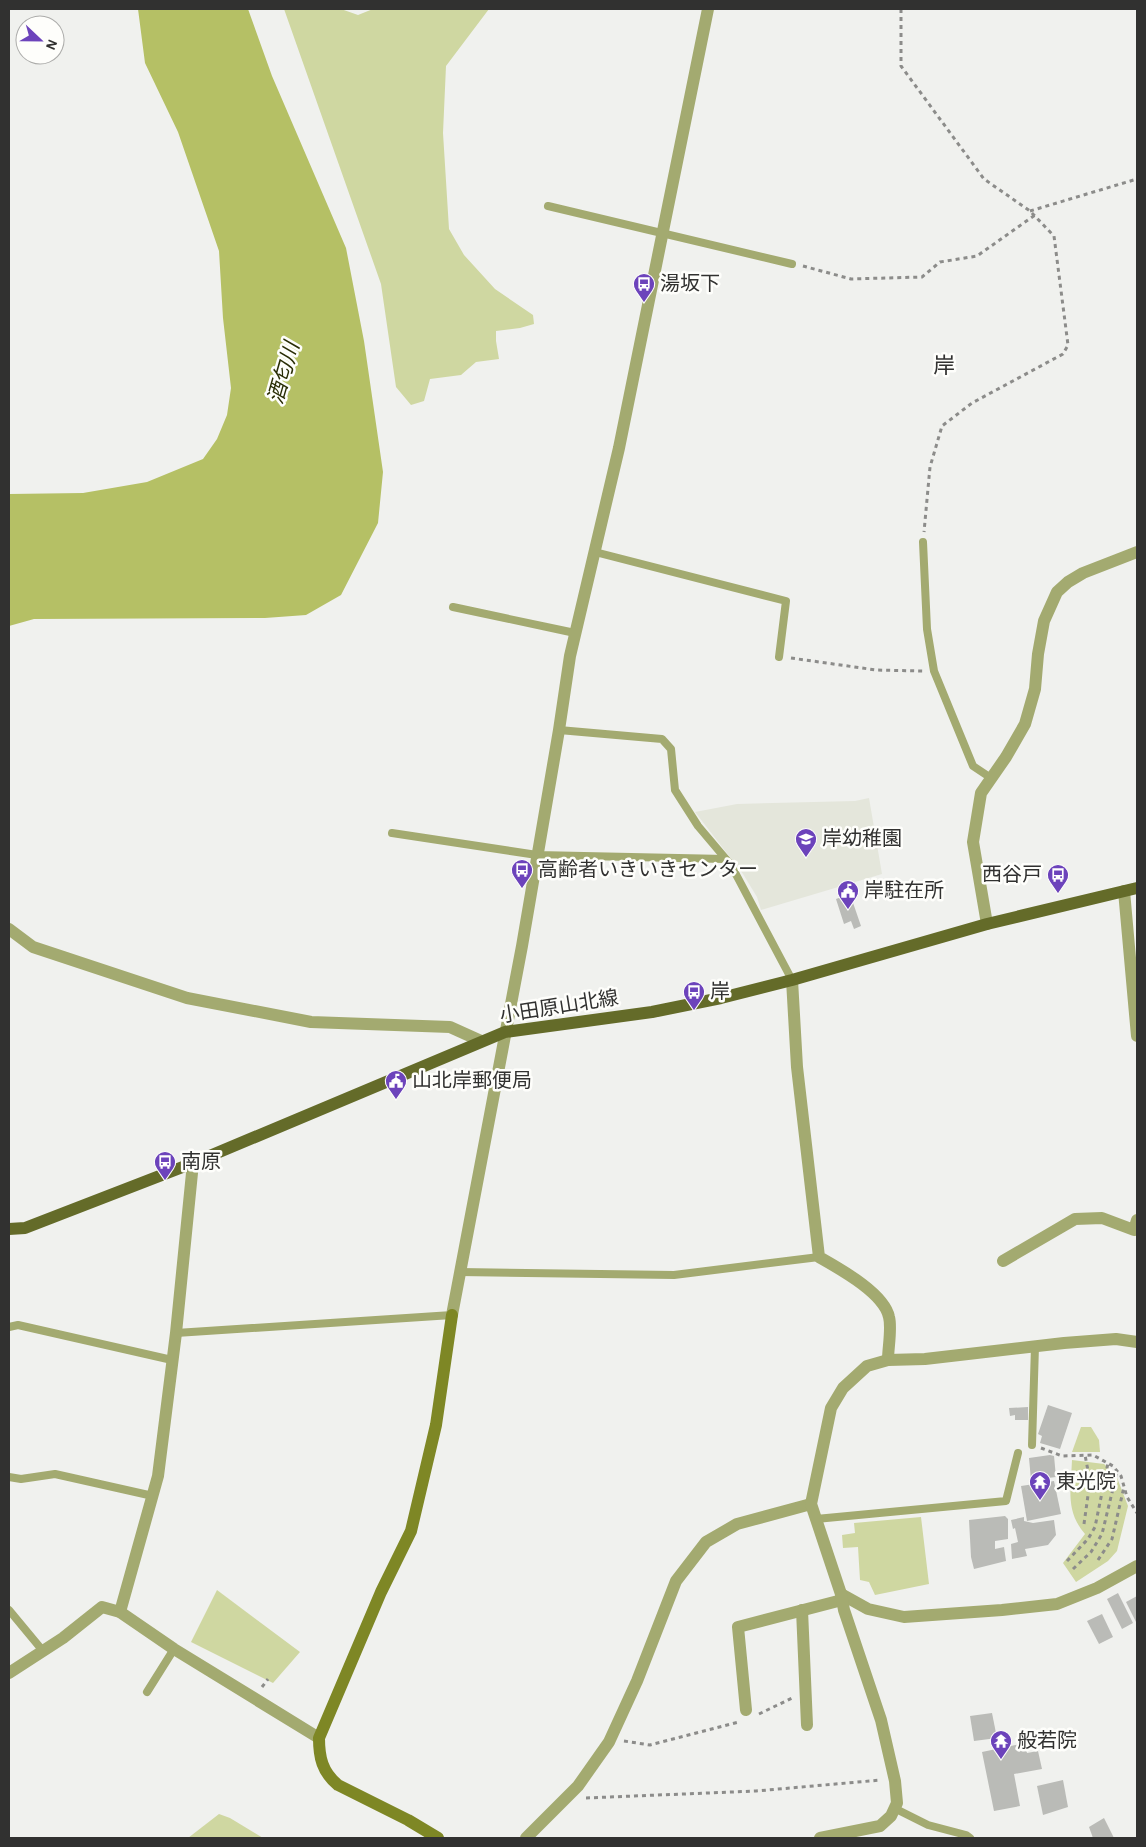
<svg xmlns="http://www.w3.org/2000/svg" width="1146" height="1847" font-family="'Alegreya Sans','Noto Sans JP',sans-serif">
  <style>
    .built { fill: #e4e6db }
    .green { fill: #cfd7a1 }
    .water { fill: #b5c065 }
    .building { fill: #babbb7 }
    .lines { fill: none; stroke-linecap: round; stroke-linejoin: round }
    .path { stroke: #8c8c8a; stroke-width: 3; stroke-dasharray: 4 4; stroke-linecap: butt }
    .lane { stroke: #a3aa70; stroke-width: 8 }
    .street { stroke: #a3aa70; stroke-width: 12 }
    .secondary { stroke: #7e8725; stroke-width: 12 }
    .primary { stroke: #646b29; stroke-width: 12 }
    .labels { text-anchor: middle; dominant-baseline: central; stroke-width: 5; stroke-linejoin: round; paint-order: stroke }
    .poi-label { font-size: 20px; fill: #313130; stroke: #fefefb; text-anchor: start }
    .street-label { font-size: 20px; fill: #313130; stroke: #fefefb }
    .water-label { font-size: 21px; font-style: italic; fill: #292d05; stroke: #fefefb }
    .quarter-label { font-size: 22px; fill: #313130; stroke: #fefefb }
  </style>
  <rect width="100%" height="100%" fill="#f0f1ee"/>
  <path class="built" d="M869 798 882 874 761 910 757 897 743 874 695 812 737 804 855 801Z"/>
  <g class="green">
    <path d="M284 9H341L358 15 373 9H489L446 66 443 133 449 229 464 255 495 289 533 315 534 324 520 328 496 331V341L499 359 476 362 461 375 430 379 424 401 411 405 396 387 381 284Z"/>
    <path d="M1081 1427H1091L1099 1440 1100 1452H1072Z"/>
    <path d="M1072 1460 1104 1464 1116 1475 1128 1506 1117 1551 1108 1561 1076 1582 1063 1563 1085 1534C1065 1511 1071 1488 1072 1460Z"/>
    <path d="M921 1517 929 1584 875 1595 869 1582 860 1580 858 1547 843 1548 842 1535 855 1533 854 1523Z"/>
    <path d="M217 1590 300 1652 273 1683 191 1642Z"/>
    <path d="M219 1814 230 1818 263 1838H188Z"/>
  </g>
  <path class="water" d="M138 9H248L272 76 346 248 364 341 383 472 378 523 341 595 306 615 265 618 34 619 9 626V494L83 493 147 482 203 459 217 439 227 415 231 388 223 318 219 251 178 132 145 63Z"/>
  <g class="building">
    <path d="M850 894 861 926 854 929 851 921 844 924 836 899Z"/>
    <path d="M1048 1405 1072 1413 1060 1449 1040 1443 1042 1436 1038 1434Z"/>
    <path d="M1028 1407V1420H1015V1415L1010 1416 1009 1408Z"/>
    <path d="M1050 1455 1054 1456 1056 1477 1031 1480 1029 1458Z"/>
    <path d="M1054 1481 1061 1514 1027 1521 1021 1486Z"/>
    <path d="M1005 1516 1008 1519V1539L995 1541V1549L1004 1547 1006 1561 974 1569 971 1557 969 1520Z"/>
    <path d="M1024 1517V1521L1033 1523 1054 1520 1056 1535 1048 1545 1025 1549 1027 1556 1012 1559 1011 1544 1018 1542 1015 1528 1013 1529 1011 1520Z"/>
    <path d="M1118 1593 1133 1623 1122 1629 1107 1599Z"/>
    <path d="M1137 1596V1624L1126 1602Z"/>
    <path d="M1102 1614 1113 1637 1099 1644 1087 1621Z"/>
    <path d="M992 1713 997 1738 974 1741 970 1716Z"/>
    <path d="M1025 1743 1027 1753 1038 1751 1042 1769 1014 1774 1020 1806 994 1811 982 1752Z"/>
    <path d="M1063 1780 1068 1807 1043 1815 1037 1786Z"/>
    <path d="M1104 1818 1114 1838H1093L1089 1827Z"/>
  </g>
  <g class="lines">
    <g class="path">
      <path d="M901 9V66L984 179 1030 211 1054 236 1068 345 1063 354 972 403 942 426 930 467 924 532"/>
      <path d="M1030 211 1137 179"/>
      <path d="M803 266 851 279 922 277 940 262 977 256 1035 215"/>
      <path d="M791 658 876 670 924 671"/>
      <path d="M1041 1448 1062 1456 1093 1455 1113 1466 1121 1476 1127 1497 1137 1513"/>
      <path d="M1084 1524 1090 1481 1085 1455"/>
      <path d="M1098 1560 1112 1539 1124 1487"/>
      <path d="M1067 1561 1088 1539 1095 1527 1108 1463"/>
      <path d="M1073 1569 1091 1552 1102 1534 1117 1472"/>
      <path d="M262 1687 268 1679"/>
      <path d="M759 1714 792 1698"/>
      <path d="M624 1741 650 1745 739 1722"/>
      <path d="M586 1798 756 1791 881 1780"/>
    </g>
    <g class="lane">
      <path d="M548 206 792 264"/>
      <path d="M923 542 927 629 934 671 973 766 991 778"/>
      <path d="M595 552 786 601 779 657"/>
      <path d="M453 607 575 633"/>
      <path d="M559 730 662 739 671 749 675 790 698 826 731 865 792 980"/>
      <path d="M392 833 537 855 725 859"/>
      <path d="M460 1272 674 1275 819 1257"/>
      <path d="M9 1327 18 1325 172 1360"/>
      <path d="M176 1333 452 1315"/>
      <path d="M1032 1445 1035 1346"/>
      <path d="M9 1477 21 1479 55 1474 153 1496"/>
      <path d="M816 1519 1006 1501 1018 1453"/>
      <path d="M9 1610 43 1651"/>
      <path d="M147 1692 174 1649"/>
      <path d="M894 1808 928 1825 966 1835 970 1838"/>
    </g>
    <g class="street">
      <path d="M1124 891 1137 1036"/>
      <path d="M987 924 973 842 981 793 1006 757 1025 724 1035 689 1038 654 1044 621 1057 592 1068 582 1083 573 1137 552"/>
      <path d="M9 929 33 947 187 998 311 1022 450 1027 481 1041"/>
      <path d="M792 980 797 1067 819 1257C840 1269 884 1293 889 1317 892 1328 888 1348 888 1360"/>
      <path d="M1003 1261 1075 1219 1102 1218 1134 1230 1137 1220"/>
      <path d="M452 1315 522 946 559 730 570 656 619 448 708 9"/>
      <path d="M841 1594 868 1609 904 1617 1002 1610 1057 1604 1097 1588 1137 1566"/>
      <path d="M802 1610 807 1725"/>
      <path d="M120 1612 158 1476 176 1333 193 1163"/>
      <path d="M9 1673 63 1638 102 1607 120 1612 174 1649 319 1738"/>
      <path d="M746 1710 738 1627 842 1600"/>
      <path d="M526 1838 578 1786 609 1742 637 1681 676 1581 706 1542 737 1524 811 1504"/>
      <path d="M820 1838 880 1826 891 1816 897 1803 895 1781 881 1720 844 1610 841 1594 811 1504 831 1408 843 1388 867 1366 888 1360 925 1359 1064 1343 1116 1339 1137 1342"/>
    </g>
    <path class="secondary" d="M438 1838 408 1820 338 1785C322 1772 319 1757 319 1738L381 1592 411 1531 436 1425 452 1315"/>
    <path class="primary" d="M9 1229 25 1228 193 1163 505 1032 652 1012 721 998 792 980 987 924 1137 888"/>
  </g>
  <defs>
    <g id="bus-pin" transform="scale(1.125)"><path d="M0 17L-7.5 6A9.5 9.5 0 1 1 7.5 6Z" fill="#6c43bb" stroke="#fefefb"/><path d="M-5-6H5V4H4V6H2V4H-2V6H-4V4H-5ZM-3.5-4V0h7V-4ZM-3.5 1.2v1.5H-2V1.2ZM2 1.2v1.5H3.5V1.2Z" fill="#fff"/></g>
    <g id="school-pin" transform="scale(1.125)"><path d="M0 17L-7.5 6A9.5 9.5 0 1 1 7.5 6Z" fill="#6c43bb" stroke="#fefefb"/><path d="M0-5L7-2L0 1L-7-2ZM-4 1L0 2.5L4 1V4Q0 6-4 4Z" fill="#fff"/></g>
    <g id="civic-pin" transform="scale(1.125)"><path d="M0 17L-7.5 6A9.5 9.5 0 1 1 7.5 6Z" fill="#6c43bb" stroke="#fefefb"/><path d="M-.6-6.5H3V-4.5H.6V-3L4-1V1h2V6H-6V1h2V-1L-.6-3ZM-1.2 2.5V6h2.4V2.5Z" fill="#fff"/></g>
    <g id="temple-pin" transform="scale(1.125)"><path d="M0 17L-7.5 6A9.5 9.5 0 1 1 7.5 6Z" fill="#6c43bb" stroke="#fefefb"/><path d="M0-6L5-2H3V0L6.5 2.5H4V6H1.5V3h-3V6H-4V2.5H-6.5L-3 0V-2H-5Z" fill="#fff"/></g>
  </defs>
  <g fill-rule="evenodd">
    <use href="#bus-pin" x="644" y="284"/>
    <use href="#school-pin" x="806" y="839"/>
    <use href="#bus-pin" x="522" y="870"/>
    <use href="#bus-pin" x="1058" y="875"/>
    <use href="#civic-pin" x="848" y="891"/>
    <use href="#bus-pin" x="694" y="992"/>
    <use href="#civic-pin" x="396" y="1081"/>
    <use href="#bus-pin" x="165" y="1162"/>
    <use href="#temple-pin" x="1040" y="1482"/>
    <use href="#temple-pin" x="1001" y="1741"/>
  </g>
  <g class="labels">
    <g class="poi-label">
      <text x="660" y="284">湯坂下</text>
      <text x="822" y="839">岸幼稚園</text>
      <text x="538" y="870">高齢者いきいきセンター</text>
      <text x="1042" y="875" text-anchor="end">西谷戸</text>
      <text x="864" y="891">岸駐在所</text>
      <text x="710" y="992">岸</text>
      <text x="412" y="1081">山北岸郵便局</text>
      <text x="181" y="1162">南原</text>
      <text x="1056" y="1482">東光院</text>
      <text x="1017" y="1741">般若院</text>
    </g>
    <g class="street-label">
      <text transform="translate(559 1007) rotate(-9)">小田原山北線</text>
    </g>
    <g class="water-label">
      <text transform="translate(284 373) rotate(-74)">酒匂川</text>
    </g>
    <g class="quarter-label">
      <text x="944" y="366">岸</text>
    </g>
  </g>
  <rect width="1146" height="1847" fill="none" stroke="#313130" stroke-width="20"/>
  <g transform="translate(40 40) rotate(112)"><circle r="24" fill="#fefefb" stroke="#acacaa"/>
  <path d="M0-4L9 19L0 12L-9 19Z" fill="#6c43bb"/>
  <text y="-8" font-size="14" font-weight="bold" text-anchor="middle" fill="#313130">N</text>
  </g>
</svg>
